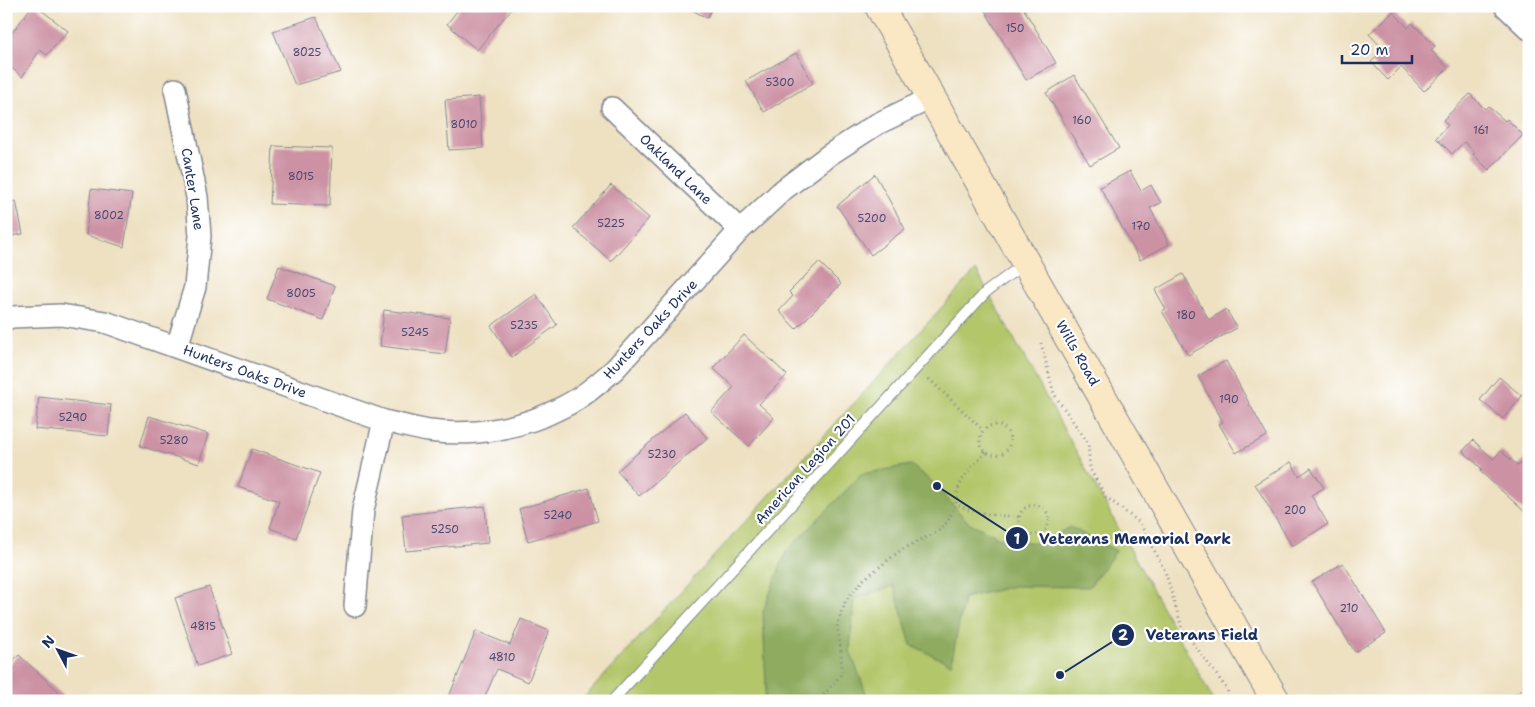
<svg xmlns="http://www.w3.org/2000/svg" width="1535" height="707" font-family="'Shantell Sans',sans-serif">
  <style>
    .green { fill: #b3c66a; stroke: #677a64 }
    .forest { fill: #8eab5e; stroke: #546d5e }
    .building { fill: #cc92a4 }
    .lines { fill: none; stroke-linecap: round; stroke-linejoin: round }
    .lane-casing { stroke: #848890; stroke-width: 12 }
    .street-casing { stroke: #848890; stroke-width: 24 }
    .secondary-casing { stroke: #848890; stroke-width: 30 }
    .path { stroke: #848890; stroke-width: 3; stroke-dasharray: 1 4; stroke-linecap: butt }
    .lane { stroke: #fff; stroke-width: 10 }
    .street { stroke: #fff; stroke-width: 21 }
    .secondary { stroke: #fae7c3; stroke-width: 28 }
    .labels { text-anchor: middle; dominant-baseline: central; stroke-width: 4.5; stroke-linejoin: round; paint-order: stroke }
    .number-label { font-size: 11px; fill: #474870 }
    .street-label { font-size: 14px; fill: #1b2f5e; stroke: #fff }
    .leader { fill: none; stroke: #1b2f5e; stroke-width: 2 }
    .callout-dot { fill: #1b2f5e; stroke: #fff; stroke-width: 2 }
    .mark-label { font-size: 15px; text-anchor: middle; font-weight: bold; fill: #fff }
    .callout-label { font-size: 15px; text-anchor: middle; font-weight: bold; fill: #1b2f5e; stroke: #fff; stroke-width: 4.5; stroke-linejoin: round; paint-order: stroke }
  </style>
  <rect width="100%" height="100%" fill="#fff"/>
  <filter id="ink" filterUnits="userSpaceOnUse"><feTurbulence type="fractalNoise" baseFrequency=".02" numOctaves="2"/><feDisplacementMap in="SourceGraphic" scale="10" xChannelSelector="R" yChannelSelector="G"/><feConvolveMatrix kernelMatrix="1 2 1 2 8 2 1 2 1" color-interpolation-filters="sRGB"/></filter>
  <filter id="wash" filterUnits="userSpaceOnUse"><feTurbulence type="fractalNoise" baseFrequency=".0096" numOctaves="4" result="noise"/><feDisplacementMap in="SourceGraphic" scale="20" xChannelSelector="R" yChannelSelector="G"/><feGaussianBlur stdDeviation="1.12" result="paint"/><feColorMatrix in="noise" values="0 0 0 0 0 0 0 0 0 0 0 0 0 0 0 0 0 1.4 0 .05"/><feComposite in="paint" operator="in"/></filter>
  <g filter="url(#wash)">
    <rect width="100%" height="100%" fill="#eee1c2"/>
    <path class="green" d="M976 270 1214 701H581Z"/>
    <path class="forest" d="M911 465 931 481 968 522 1004 540 1039 543 1070 527 1116 551 1089 587 1014 586 964 598 951 664 911 645 894 586 854 599 850 651 869 701H764L766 687 763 611 786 552 862 474Z"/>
    <g id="blocks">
      <g class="building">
        <path d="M32 6H36L68 31 47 55 40 50 22 77 6 63V41Z"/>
        <path d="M461 6H514L477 50 447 24Z"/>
        <path d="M684 6H713L707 18Z"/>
        <path d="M989 6H1022L1056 63 1026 80 984 9Z"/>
        <path d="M1393 12 1408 28 1412 23 1435 46 1431 50 1448 68 1424 91 1401 67 1388 80 1371 62 1384 50 1369 34Z"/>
        <path d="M316 17 341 72 295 85 273 31Z"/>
        <path d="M796 53 813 83 764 112 746 81Z"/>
        <path d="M1074 75 1119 148 1090 165 1046 93Z"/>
        <path d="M1470 94 1485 109 1488 106 1505 121 1507 119 1523 135 1489 170 1473 154 1475 152 1464 142 1452 154 1436 138 1448 125 1443 120Z"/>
        <path d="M479 97 483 148 449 150 445 100Z"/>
        <path d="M273 146 332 148 330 206 270 204Z"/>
        <path d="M1130 171 1141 191 1151 185 1161 203 1150 208 1169 244 1140 260 1100 187Z"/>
        <path d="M875 174 905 229 871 255 837 206Z"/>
        <path d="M611 185 649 218 611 261 573 228Z"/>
        <path d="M91 189 132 194 124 247 86 235Z"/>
        <path d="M16 201 23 234 6 237V203Z"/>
        <path d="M819 262 841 284 796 329 779 311 793 296 789 292Z"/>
        <path d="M279 266 335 286 323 320 267 299Z"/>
        <path d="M1183 274 1209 320 1226 309 1237 328 1188 355 1162 311 1166 309 1155 290Z"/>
        <path d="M536 294 557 325 512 357 491 326Z"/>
        <path d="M384 310 450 318 445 354 380 346Z"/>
        <path d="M744 335 787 375 759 404 774 418 749 446 711 412 734 387 713 368Z"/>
        <path d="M1226 361 1267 436 1236 453 1219 424 1223 422 1198 376Z"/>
        <path d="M1499 377 1522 396 1503 419 1480 400Z"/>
        <path d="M39 397 111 405 108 436 35 429Z"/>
        <path d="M685 412 707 438 639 496 617 471Z"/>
        <path d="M149 416 208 434 199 464 140 446Z"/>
        <path d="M1473 440 1493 459 1501 451 1518 466 1529 454V510L1526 513 1480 471 1482 469 1463 451Z"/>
        <path d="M252 449 320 473 296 538 270 528 279 501 238 487Z"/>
        <path d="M1291 462 1299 476 1311 468 1324 488 1311 495 1328 524 1292 546 1255 484Z"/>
        <path d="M589 488 598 521 528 541 519 509Z"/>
        <path d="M485 506 488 543 406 551 402 515Z"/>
        <path d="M1343 563 1386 633 1355 652 1312 582Z"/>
        <path d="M209 587 232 654 198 666 175 598Z"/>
        <path d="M521 619 549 631 528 682 497 669 483 701H452L448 699 476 631 510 645Z"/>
        <path d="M19 655 69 701H6V667Z"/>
      </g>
    </g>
  </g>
  <g filter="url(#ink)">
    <use href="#blocks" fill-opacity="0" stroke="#848890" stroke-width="1"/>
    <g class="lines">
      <g class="lane-casing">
        <path id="lane" d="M612 701 986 292 1025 263"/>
      </g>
      <g class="street-casing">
        <g id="street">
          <path d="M1505 6 1529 29"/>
          <path d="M175 89 197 197 200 236 195 287 177 347"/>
          <path d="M612 108 740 230"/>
          <path d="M6 319 12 317 61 315 105 322 384 421C399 424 414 429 429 431 474 437 523 428 563 407 582 398 599 383 615 369L740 230 783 190 829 155 877 124 931 98"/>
          <path d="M355 606 363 510 384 421"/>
        </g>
      </g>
      <g class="secondary-casing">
        <path id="secondary" d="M879 6 1276 701"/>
      </g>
      <g class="path">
        <path d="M1041 343 1054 394 1088 443 1090 469 1106 497 1140 523 1165 571 1182 628 1227 689 1230 701"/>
        <path d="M929 379 983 430"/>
        <circle cx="995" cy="440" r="15"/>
        <path d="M986 452C972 467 955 482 956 504 976 515 997 515 1019 517"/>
        <circle cx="1034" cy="520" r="15"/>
        <path d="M816 701 828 690 842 673 841 651 837 625 846 600 863 580 901 550 937 532 948 521 956 504"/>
        <path d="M1510 701 1529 680"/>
      </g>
      <use href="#lane" class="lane"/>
      <use href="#street" class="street"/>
      <use href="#secondary" class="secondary"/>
    </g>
  </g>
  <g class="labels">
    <g class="number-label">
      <text x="1015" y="28">150</text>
      <text x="307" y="52">8025</text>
      <text x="780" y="82">5300</text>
      <text x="1082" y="120">160</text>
      <text x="464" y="124">8010</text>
      <text x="1481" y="130">161</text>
      <text x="301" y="176">8015</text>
      <text x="109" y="215">8002</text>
      <text x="872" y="218">5200</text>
      <text x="611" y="223">5225</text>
      <text x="1141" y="226">170</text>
      <text x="301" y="293">8005</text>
      <text x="1186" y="315">180</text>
      <text x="524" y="325">5235</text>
      <text x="415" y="332">5245</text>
      <text x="1229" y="399">190</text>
      <text x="73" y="417">5290</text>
      <text x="174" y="440">5280</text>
      <text x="662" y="454">5230</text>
      <text x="1295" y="510">200</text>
      <text x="558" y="515">5240</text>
      <text x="445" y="529">5250</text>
      <text x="1349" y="608">210</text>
      <text x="203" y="626">4815</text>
      <text x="502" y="657">4810</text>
    </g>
    <g class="street-label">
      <text transform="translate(676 169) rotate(44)">Oakland Lane</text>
      <text transform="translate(193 189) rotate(81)">Canter Lane</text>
      <text transform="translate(650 329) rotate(-47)">Hunters Oaks Drive</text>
      <text transform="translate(1078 353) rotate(60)">Wills Road</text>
      <text transform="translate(245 371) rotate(20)">Hunters Oaks Drive</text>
      <text transform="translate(805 469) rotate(-48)">American Legion 201</text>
    </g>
  </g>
  <path class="leader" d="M937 486L1017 538M1060 675L1123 635"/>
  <g class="callout-dot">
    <circle cx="937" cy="486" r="5"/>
    <circle cx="1060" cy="675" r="5"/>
    <circle cx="1017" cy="538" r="12"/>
    <circle cx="1123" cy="635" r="12"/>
  </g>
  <g class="mark-label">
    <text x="1017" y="544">1</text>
    <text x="1123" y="640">2</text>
  </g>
  <g class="callout-label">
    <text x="1135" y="544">Veterans Memorial Park</text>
    <text x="1202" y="640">Veterans Field</text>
  </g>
  <rect width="1535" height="707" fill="none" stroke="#fff" stroke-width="25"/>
  <g transform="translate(58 650) rotate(311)" stroke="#ffffff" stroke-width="4" paint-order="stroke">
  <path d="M0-4L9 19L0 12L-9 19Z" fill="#1b2f5e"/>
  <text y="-8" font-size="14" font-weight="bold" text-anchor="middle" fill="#1b2f5e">N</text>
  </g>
  <path d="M1342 55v8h70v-8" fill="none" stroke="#1b2f5e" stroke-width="2.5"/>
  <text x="1350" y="55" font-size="15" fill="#1b2f5e" stroke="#ffffff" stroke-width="4" paint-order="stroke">20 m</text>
</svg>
